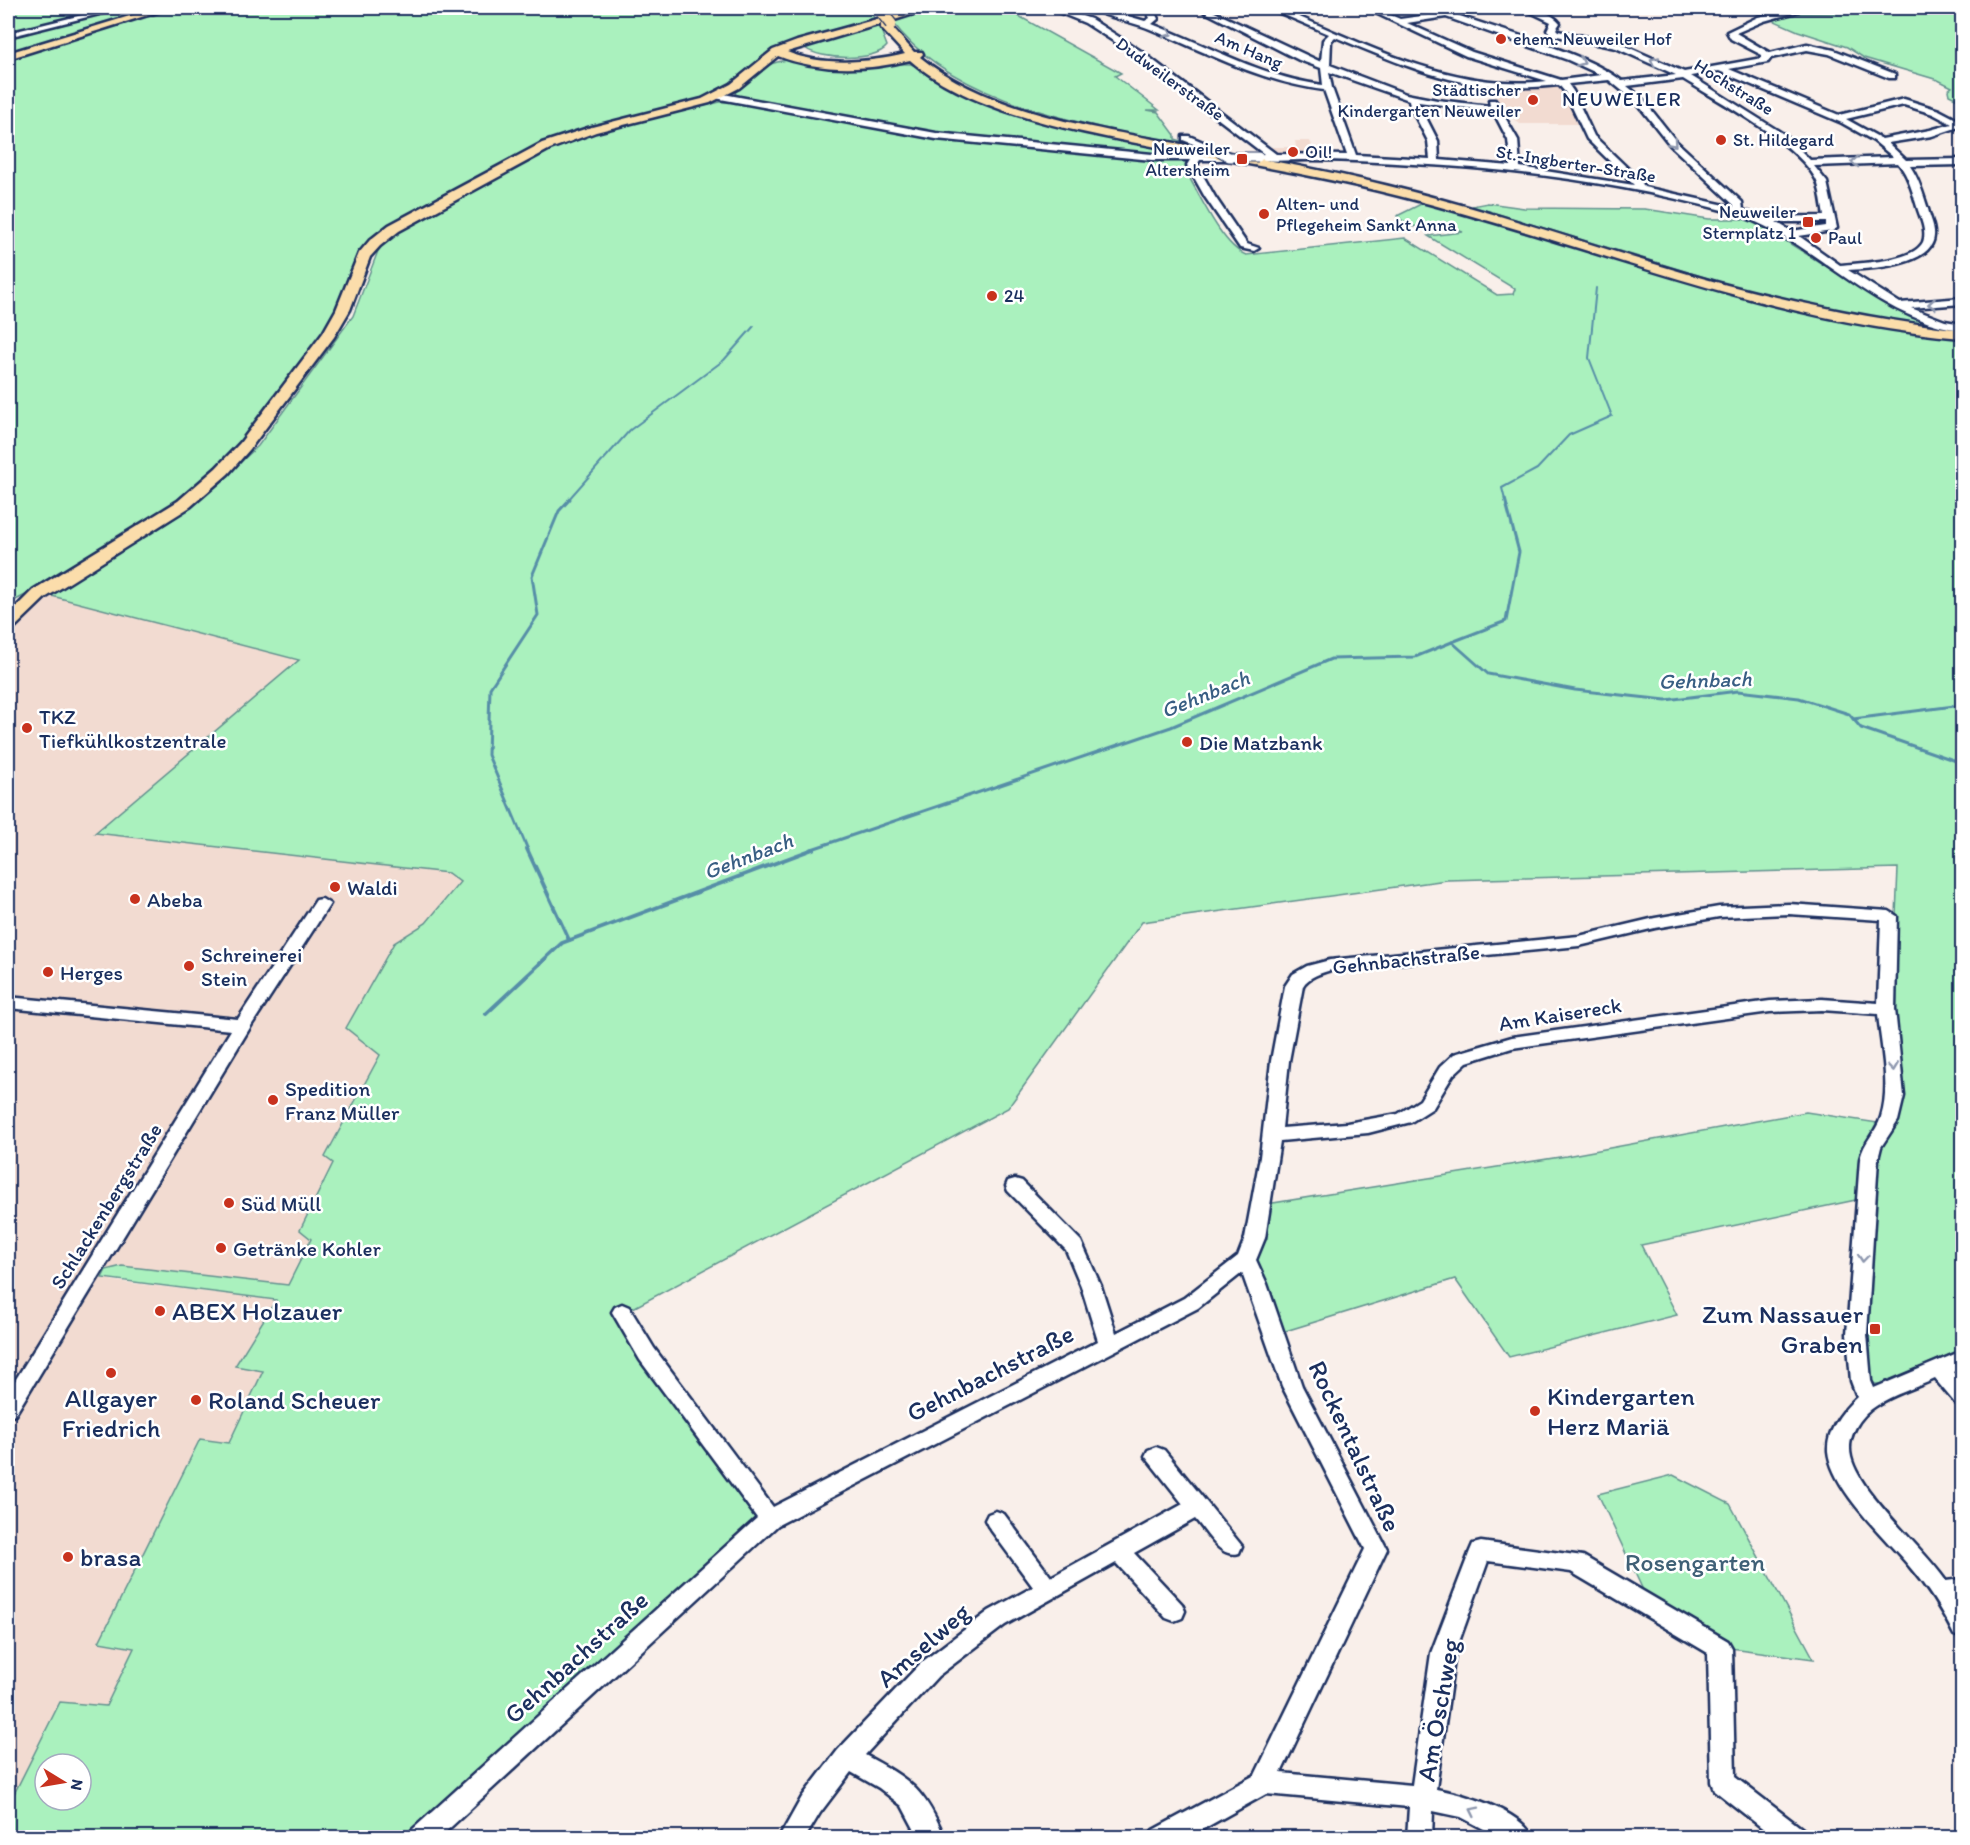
<svg xmlns="http://www.w3.org/2000/svg" width="1970" height="1845" font-family="Itim,sans-serif">
  <style>
    .built { fill: #f2dbd1 }
    .green { fill: #aaf1be; stroke: #62908e; stroke-width: 1.5; fill-rule: evenodd }
    .lines { fill: none; stroke-linecap: round; stroke-linejoin: round }
    .stream-far2 { stroke: #568ea7; stroke-width: 2 }
    .stream-far1 { stroke: #568ea7; stroke-width: 3 }
    .stream { stroke: #568ea7; stroke-width: 4 }
    .minor-casing { stroke: #1b2f5e; stroke-width: 5 }
    .major-casing { stroke: #1b2f5e; stroke-width: 5 }
    .minor { fill: #fff; fill-rule: evenodd }
    .major { fill: #fbddab; fill-rule: evenodd }
    .minor-bridge-casing { stroke: #1b2f5e; stroke-width: 11; stroke-linecap: butt }
    .major-bridge-casing { stroke: #1b2f5e; stroke-width: 14; stroke-linecap: butt }
    .minor-bridge { stroke: #fff; stroke-width: 9 }
    .major-bridge { stroke: #fbddab; stroke-width: 11 }
    .oneway { stroke: #8d97ae }
    .poi-dot { fill: #c8321e; stroke: #fff; stroke-width: 2 }
    .labels { text-anchor: middle; dominant-baseline: central; stroke-width: 5; stroke-linejoin: round; paint-order: stroke }
    .far-poi-label { font-size: 18px; fill: #1b2f5e; stroke: #fff; text-anchor: start }
    .far-street-label { font-size: 18px; fill: #1b2f5e; stroke: #fff }
    .far-quarter-label { font-size: 20px; letter-spacing: 1.5px; fill: #1b2f5e; stroke: #fff }
    .poi-label { font-size: 21px; fill: #1b2f5e; stroke: #fff; text-anchor: start }
    .street-label { font-size: 21px; fill: #1b2f5e; stroke: #fff }
    .water-label { font-size: 22px; font-style: italic; fill: #385e83; stroke: #fff }
    .near-poi-label { font-size: 26px; fill: #1b2f5e; stroke: #fff; text-anchor: start }
    .near-street-label { font-size: 26px; fill: #1b2f5e; stroke: #fff }
    .near-park-label { font-size: 26px; fill: #3f6076; stroke: #fff }
  </style>
  <rect width="100%" height="100%" fill="#f9efea"/>
  <filter id="ink" filterUnits="userSpaceOnUse"><feTurbulence type="fractalNoise" baseFrequency=".0167" numOctaves="2"/><feDisplacementMap in="SourceGraphic" scale="12" xChannelSelector="R" yChannelSelector="G"/><feConvolveMatrix kernelMatrix="1 2 1 2 8 2 1 2 1" color-interpolation-filters="sRGB"/></filter>
  <g filter="url(#ink)">
    <g class="built">
      <path d="M1561 86 1566 92 1577 124H1520L1509 115 1489 88Z"/>
      <path d="M1295 141H1310L1316 155 1277 154 1266 147H1296Z"/>
      <path d="M44 594 300 660 96 833 448 873 460 882 426 923 394 943 346 1028 380 1055 325 1157 333 1163 300 1230 311 1238 288 1285 106 1270 102 1277 114 1281 276 1300 235 1365 263 1371 229 1444 200 1440 100 1642 134 1648 106 1706 60 1702 8 1806V609L26 615Z"/>
    </g>
    <g class="green">
      <path d="M8 8H159L8 54Z"/>
      <path d="M172 8H867L876 20 795 43 713 97 577 132 387 229 324 334 233 453 190 494 41 587 8 604V58Z"/>
      <path d="M934 8H1002L1008 10 1121 73 1115 76 1159 110H1147L1158 112 1175 135V139L1198 146C1183 148 1155 139 1140 136 1057 119 944 93 892 21Z"/>
      <path d="M1745 8H1962V101L1949 95 1948 90 1952 87 1938 80 1864 58 1847 47 1798 31Z"/>
      <path d="M875 25H879L887 46C875 62 820 60 805 48V46Z"/>
      <path d="M793 60 807 62 911 64 1010 109 1194 154 1164 155 919 132 736 95 735 91 738 88C757 73 767 60 793 60Z"/>
      <path d="M720 102H732L926 137 1186 159 1185 170C1199 193 1221 245 1246 255L1405 238 1497 295 1513 294 1515 289 1428 236 1463 232 1438 224 1410 227 1397 216 1425 202 1759 301 1838 319 1962 339V1349L1882 1384H1875L1868 1377 1865 1362 1875 1196 1641 1245 1677 1315 1509 1357 1455 1279 1279 1333 1253 1263 1267 1204 1566 1156 1806 1112 1897 1126 1902 1108V1088L1892 1010 1898 868 1447 880 1142 922 1008 1108 618 1316 765 1519 416 1837H8V1806L60 1702 106 1706 134 1648 99 1642 200 1439 229 1443 263 1371 235 1366 276 1300 102 1278 106 1270 122 1266 288 1285 311 1239 300 1230 333 1163 325 1157 380 1055 346 1028 394 943 426 923 460 882 448 873 95 833 299 660 44 594 152 533 193 506 258 446 353 316 378 251 384 243 408 226 549 149 594 133ZM45 1764H81V1800H45Z"/>
      <path d="M1488 203 1524 208 1645 209 1709 219H1747L1757 223 1891 307 1934 325 1930 326 1849 314 1773 298 1472 206Z"/>
      <path d="M1673 1475 1730 1504 1814 1659 1723 1647 1650 1605 1598 1494Z"/>
    </g>
    <g class="lines">
      <g class="stream-far2">
        <path d="M568 500 630 430 724 360 754 326"/>
        <path d="M1505 500 1502 488 1537 469 1569 435 1612 416 1589 358 1596 288"/>
      </g>
      <g class="stream-far1">
        <path d="M1452 642 1506 621 1519 552 1505 499"/>
        <path d="M1853 719 1962 705"/>
        <path d="M528 850 488 755 490 688 538 615 532 576 559 511 570 499"/>
        <path d="M809 850 1171 727 1331 659 1415 657 1452 642 1488 674 1575 690 1666 700 1738 691 1799 698 1849 714 1861 728 1962 763"/>
      </g>
      <g class="stream">
        <path d="M527 849 569 940"/>
        <path d="M486 1014 562 943 813 849"/>
      </g>
      <g class="minor-casing">
        <g id="minor">
          <path d="M111 8H123L8 37V33Z"/>
          <path d="M1048 8H1058L1091 19 1141 51 1276 154 1347 155 1324 90C1261 82 1208 53 1150 29 1134 22 1101 16 1089 8H1100L1145 21 1150 18 1145 8H1153L1158 19 1152 24C1210 46 1261 77 1323 85L1321 68 1299 60 1197 8H1206L1321 62 1323 40 1329 34 1268 8H1278C1364 43 1451 92 1547 81L1466 56 1365 8H1374L1400 19 1436 14 1424 8H1434L1447 12 1495 8 1491 10 1457 15C1502 31 1587 53 1622 81L1676 75 1616 48 1552 35 1547 30 1551 22 1522 8C1534 8 1553 13 1560 23L1556 29 1558 31 1621 44 1684 72 1762 58V55L1731 39 1727 32 1758 17 1796 8H1962L1959 10 1800 11 1764 21 1736 33 1770 53 1807 44 1834 50 1895 74V78H1889L1829 54 1807 50 1771 58 1768 62 1729 69 1839 115 1904 99 1939 110 1962 122V126L1932 136 1888 143 1906 160 1962 159V165L1910 166C1919 179 1923 194 1928 209 1930 218 1935 227 1934 236 1932 266 1869 269 1848 270L1900 303 1962 298V304L1911 308 1945 321 1962 324V330C1870 319 1813 235 1726 211 1624 184 1518 169 1413 164 1379 162 1344 160 1309 160 1291 160 1272 162 1255 159V155L1264 154 1135 55 1085 23ZM1446 17 1568 60 1601 75 1561 80 1472 52 1407 23ZM1335 37C1418 71 1467 95 1559 85L1565 92 1587 139 1634 185 1520 167 1518 140 1495 100H1489L1490 106 1437 100 1406 94 1330 65 1331 41ZM1719 71 1842 123 1874 141 1893 157 1810 160 1785 135 1691 76ZM1329 72 1409 100 1410 106 1428 141 1430 159 1356 155 1332 88ZM1683 79C1718 101 1804 146 1818 184 1821 194 1822 206 1824 216L1763 217 1743 210 1742 202 1676 141 1642 98 1627 86ZM1609 80 1636 102 1670 145 1734 205V207L1644 187 1641 181 1594 136 1573 91 1568 84ZM1418 102 1493 111 1508 140 1511 166 1439 160 1438 141ZM1904 105 1933 114 1952 124 1930 130 1882 139 1846 119ZM1898 163C1909 176 1913 194 1918 210 1921 219 1927 232 1923 242 1913 262 1860 263 1840 265L1799 236 1832 231 1837 228 1827 182 1814 166ZM1776 222H1826V226L1791 231Z"/>
          <path d="M718 93 936 133 1152 154 1232 155 1234 157 1229 160H1200L1197 165 1215 197 1247 244 1259 248 1254 251 1240 248 1205 197 1187 165 1190 160H1152L936 139 715 98V94Z"/>
          <path d="M1183 136H1189L1224 151 1216 153 1183 140Z"/>
          <path d="M322 899 330 904 251 1026 15 1415 8 1417V1392L231 1030 8 1008V997L238 1019 316 900Z"/>
          <path d="M1789 904 1889 911 1897 916 1895 1009 1904 1096 1898 1121 1881 1147 1878 1159 1867 1334 1871 1381 1874 1388 1962 1351V1367L1953 1372 1962 1383V1405L1955 1403 1935 1379C1916 1388 1893 1394 1876 1406 1860 1416 1846 1437 1851 1457 1860 1494 1922 1546 1946 1581L1962 1579V1597L1958 1598 1962 1606V1638L1954 1635C1942 1610 1927 1587 1909 1566 1885 1537 1832 1490 1828 1451 1827 1430 1843 1410 1857 1397L1851 1381 1847 1334 1860 1159C1864 1141 1876 1133 1881 1117 1891 1085 1881 1047 1878 1014L1822 1010 1770 1012 1512 1048 1467 1062 1453 1075 1433 1108 1411 1122 1368 1133 1280 1141 1265 1238 1256 1260 1267 1284 1302 1386 1387 1549 1281 1773 1412 1785 1431 1653 1470 1551 1473 1544 1481 1542 1583 1556 1728 1641 1732 1648 1735 1777 1804 1830 1807 1838H1775L1714 1790 1711 1782 1708 1653 1571 1572 1488 1561 1455 1653 1436 1789C1463 1794 1521 1810 1533 1838H1501L1461 1817 1433 1811 1432 1838H1407L1409 1807 1266 1794 1187 1838H1150L1153 1830 1255 1775 1365 1549 1282 1386 1242 1273 1198 1308 778 1525 439 1838H409L412 1830 757 1518 640 1360 612 1312 615 1307 622 1304 629 1307 654 1348 773 1507 1098 1341 1081 1286 1066 1250 1008 1191 1006 1186 1008 1181 1015 1179 1022 1181 1081 1241 1101 1286 1116 1333 1184 1298 1238 1256 1245 1238 1260 1157 1271 1061 1285 986 1293 974 1307 966 1330 960 1579 936 1655 918 1719 907ZM1789 914 1881 920 1878 1003 1822 999 1770 1001 1512 1037 1454 1054 1440 1067 1420 1100 1398 1114 1347 1123 1282 1128 1289 1061 1303 986C1308 977 1321 973 1331 970L1579 946 1655 928 1719 917Z"/>
          <path d="M1156 1447 1164 1450 1242 1546 1239 1553C1220 1559 1207 1532 1195 1519L1134 1553 1182 1604 1185 1611 1182 1618 1174 1621 1166 1618 1116 1563 1005 1625 938 1676 865 1755C911 1780 924 1789 945 1838H919L902 1806 879 1788 851 1772 820 1813 805 1838H779L802 1797 838 1750 922 1662 989 1611 1033 1587 988 1526 985 1520 988 1514 996 1511 1004 1514 1051 1577 1183 1504 1145 1456 1148 1450Z"/>
        </g>
      </g>
      <g class="major-casing">
        <g id="major">
          <path d="M156 8H170L8 59V53Z"/>
          <path d="M917 8H932L885 23 889 24 914 52H922L923 54 920 57C990 114 1100 129 1186 145 1261 159 1335 172 1409 191 1517 218 1620 256 1727 285 1805 305 1883 321 1962 330V338C1768 322 1586 243 1399 196 1321 176 1241 163 1162 148 1081 132 974 115 910 60 869 71 818 72 778 56L739 88 710 103 596 132 550 149 399 231 380 246 370 257 350 310 334 337 250 449 228 474 190 507 45 598 14 628 8 629V615L33 590 178 501 216 468 240 443 323 333 336 310 359 253 370 240 389 225 542 143 588 128 702 99 731 84 773 50 797 41ZM881 24V28L905 54C868 63 822 66 787 52Z"/>
        </g>
      </g>
      <use href="#minor" class="minor"/>
      <use href="#major" class="major"/>
      <g class="minor-bridge-casing">
        <path id="minor-bridge" d="M1219 151 1229 157H1258"/>
      </g>
      <g class="major-bridge-casing">
        <path id="major-bridge" d="M883 14 891 24"/>
      </g>
      <use href="#minor-bridge" class="minor-bridge"/>
      <use href="#major-bridge" class="major-bridge"/>
    </g>
    <defs><path id="oneway-chevron" d="M-2-3.5L2.5 0L-2 3.5" fill="none" stroke-width="1.6" stroke-linecap="round" stroke-linejoin="round" transform="scale(1.5)"/></defs>
    <g class="oneway">
      <use href="#oneway-chevron" transform="translate(1168 33) rotate(23)"/>
      <use href="#oneway-chevron" transform="translate(1654 61) rotate(-155)"/>
      <use href="#oneway-chevron" transform="translate(1581 62) rotate(24)"/>
      <use href="#oneway-chevron" transform="translate(1673 143) rotate(48)"/>
      <use href="#oneway-chevron" transform="translate(1855 162) rotate(178)"/>
      <use href="#oneway-chevron" transform="translate(1932 304) rotate(176)"/>
      <use href="#oneway-chevron" transform="translate(1893 1067) rotate(83)"/>
      <use href="#oneway-chevron" transform="translate(1863 1258) rotate(95)"/>
      <use href="#oneway-chevron" transform="translate(1474 1811) rotate(-154)"/>
    </g>
  </g>
  <g class="poi-dot">
    <circle cx="1501" cy="39" r="6"/>
    <circle cx="1533" cy="100" r="6"/>
    <circle cx="1721" cy="140" r="6"/>
    <circle cx="1293" cy="152" r="6"/>
    <rect x="1236" y="153" width="12" height="12" rx="3"/>
    <circle cx="1264" cy="214" r="6"/>
    <rect x="1802" y="216" width="12" height="12" rx="3"/>
    <circle cx="1816" cy="238" r="6"/>
    <circle cx="992" cy="296" r="6"/>
    <circle cx="27" cy="728" r="6"/>
    <circle cx="1187" cy="742" r="6"/>
    <circle cx="335" cy="887" r="6"/>
    <circle cx="135" cy="899" r="6"/>
    <circle cx="189" cy="966" r="6"/>
    <circle cx="48" cy="972" r="6"/>
    <circle cx="273" cy="1100" r="6"/>
    <circle cx="229" cy="1203" r="6"/>
    <circle cx="221" cy="1248" r="6"/>
    <circle cx="160" cy="1311" r="6"/>
    <rect x="1869" y="1323" width="12" height="12" rx="3"/>
    <circle cx="111" cy="1373" r="6"/>
    <circle cx="196" cy="1400" r="6"/>
    <circle cx="1535" cy="1411" r="6"/>
    <circle cx="68" cy="1557" r="6"/>
  </g>
  <g class="labels">
    <g class="far-poi-label">
      <text x="1513" y="39">ehem. Neuweiler Hof</text>
      <text x="1521" y="90" text-anchor="end">Städtischer<tspan x="1521" dy="21">Kindergarten Neuweiler</tspan></text>
      <text x="1733" y="140">St. Hildegard</text>
      <text x="1230" y="149" text-anchor="end">Neuweiler<tspan x="1230" dy="21">Altersheim</tspan></text>
      <text x="1305" y="152">Oil!</text>
      <text x="1276" y="204">Alten- und<tspan x="1276" dy="21">Pflegeheim Sankt Anna</tspan></text>
      <text x="1796" y="212" text-anchor="end">Neuweiler<tspan x="1796" dy="21">Sternplatz 1</tspan></text>
      <text x="1828" y="238">Paul</text>
      <text x="1004" y="296">24</text>
    </g>
    <g class="far-street-label">
      <text transform="translate(1249 50) rotate(23)">Am Hang</text>
      <text transform="translate(1170 79) rotate(36)">Dudweilerstraße</text>
      <text transform="translate(1734 87) rotate(32)">Hochstraße</text>
      <text transform="translate(1576 164) rotate(9)">St.-Ingberter-Straße</text>
    </g>
    <g class="far-quarter-label">
      <text x="1622" y="99">NEUWEILER</text>
    </g>
    <g class="poi-label">
      <text x="39" y="716">TKZ<tspan x="39" dy="24">Tiefkühlkostzentrale</tspan></text>
      <text x="1199" y="742">Die Matzbank</text>
      <text x="347" y="887">Waldi</text>
      <text x="147" y="899">Abeba</text>
      <text x="201" y="954">Schreinerei<tspan x="201" dy="24">Stein</tspan></text>
      <text x="60" y="972">Herges</text>
      <text x="285" y="1088">Spedition<tspan x="285" dy="24">Franz Müller</tspan></text>
      <text x="241" y="1203">Süd Müll</text>
      <text x="233" y="1248">Getränke Kohler</text>
    </g>
    <g class="street-label">
      <text transform="translate(1406 959) rotate(-6)">Gehnbachstraße</text>
      <text transform="translate(1560 1014) rotate(-9)">Am Kaisereck</text>
      <text transform="translate(106 1206) rotate(-58)">Schlackenbergstraße</text>
    </g>
    <g class="water-label">
      <text transform="translate(1705 680) rotate(-2)">Gehnbach</text>
      <text transform="translate(1205 694) rotate(-22)">Gehnbach</text>
      <text transform="translate(748 856) rotate(-21)">Gehnbach</text>
    </g>
    <g class="near-poi-label">
      <text x="172" y="1311">ABEX Holzauer</text>
      <text x="1863" y="1314" text-anchor="end">Zum Nassauer<tspan x="1863" dy="30">Graben</tspan></text>
      <text x="1547" y="1396">Kindergarten<tspan x="1547" dy="30">Herz Mariä</tspan></text>
      <text x="111" y="1398" text-anchor="middle">Allgayer<tspan x="111" dy="30">Friedrich</tspan></text>
      <text x="208" y="1400">Roland Scheuer</text>
      <text x="80" y="1557">brasa</text>
    </g>
    <g class="near-street-label">
      <text transform="translate(990 1373) rotate(-27)">Gehnbachstraße</text>
      <text transform="translate(1355 1446) rotate(65)">Rockentalstraße</text>
      <text transform="translate(923 1645) rotate(-41)">Amselweg</text>
      <text transform="translate(576 1657) rotate(-42)">Gehnbachstraße</text>
      <text transform="translate(1438 1710) rotate(-80)">Am Öschweg</text>
    </g>
    <g class="near-park-label">
      <text x="1695" y="1562">Rosengarten</text>
    </g>
  </g>
  <rect width="1970" height="1845" fill="none" stroke="#fff" stroke-width="30"/>
  <rect x="15" y="15" width="1940" height="1815" fill="none" stroke="#1b2f5e" stroke-width="2" filter="url(#ink)"/>
  <g transform="translate(63 1782) rotate(101)"><circle r="28" fill="#ffffff" stroke="#a4acbf" stroke-width="1.5"/>
  <path d="M0-4.5L10 22L0 15L-10 22Z" fill="#c8321e"/>
  <text y="-9" font-size="16" font-weight="bold" text-anchor="middle" fill="#1b2f5e">N</text>
  </g>
</svg>
